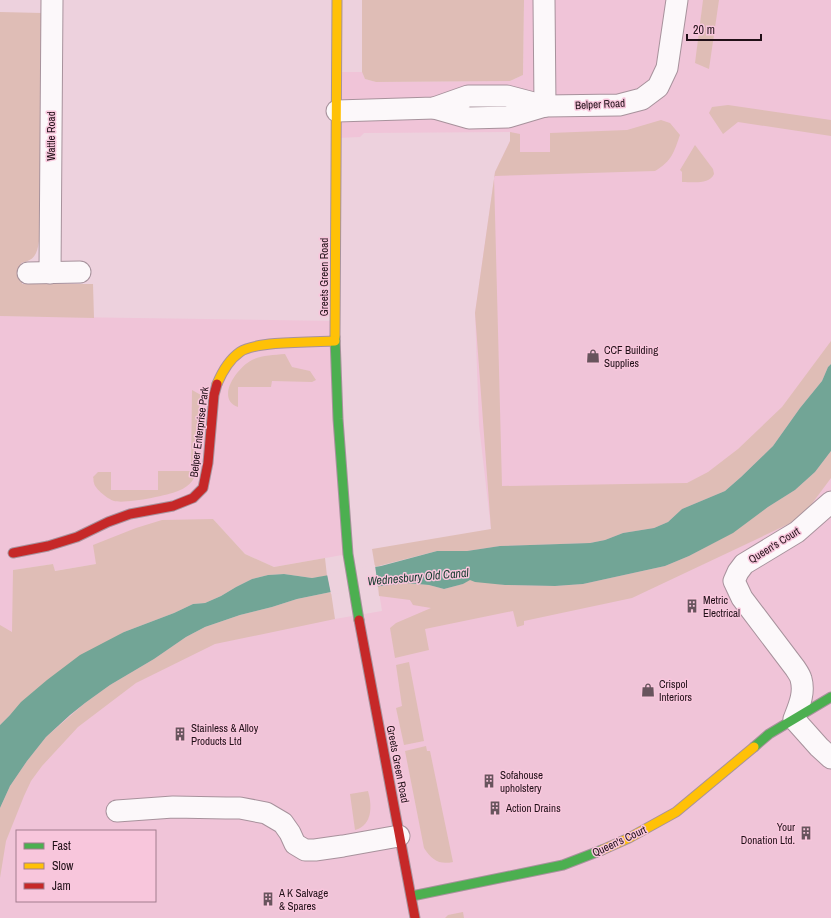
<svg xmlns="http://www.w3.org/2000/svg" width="831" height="918" font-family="'Archivo Narrow',sans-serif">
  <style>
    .built { fill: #f0c4d8; fill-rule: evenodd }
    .green { fill: #dfbdb6 }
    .water { fill: #72a596 }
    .pier { fill: #edd1dd }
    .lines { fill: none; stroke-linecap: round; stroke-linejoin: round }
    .street-casing { stroke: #a7929c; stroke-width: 23 }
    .fast-casing { stroke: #a7929c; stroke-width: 11 }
    .slow-casing { stroke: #a7929c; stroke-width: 11 }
    .jam-casing { stroke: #a7929c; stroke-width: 11 }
    .street { stroke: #fcf8fa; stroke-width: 21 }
    .fast { stroke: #4caf50; stroke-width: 9 }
    .slow { stroke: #ffc107; stroke-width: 9 }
    .jam { stroke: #c62828; stroke-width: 9 }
    .labels { text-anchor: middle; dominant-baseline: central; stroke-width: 3; stroke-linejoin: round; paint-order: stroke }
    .street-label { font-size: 11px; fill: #211018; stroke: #f8c6dc }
    .poi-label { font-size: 11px; fill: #211018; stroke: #f8c6dc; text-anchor: start }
    .water-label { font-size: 12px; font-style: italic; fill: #153b2f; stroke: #f8c6dc }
  </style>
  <rect width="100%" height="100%" fill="#edd1dd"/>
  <path class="built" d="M524 0H831V918H0V316L336 321 348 554 274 567 245 554 213 519 96 564 54 571 53 564 13 570 132 647 335 619 382 611 377 579 491 529 479 425 475 313 495 172 510 141V132L364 133 360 137 337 138V72H362L365 79 376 82 510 81 523 75ZM17 831H155V901H17Z"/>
  <g class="green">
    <path d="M362 0H524L523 75 510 81 376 82 365 79 362 72Z"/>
    <path d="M703 0H719L709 69 695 63Z"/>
    <path d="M0 12 42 13 39 241C37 254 35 260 21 263L22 284H93L94 318 0 316Z"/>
    <path d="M728 105 831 120V136L738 122 723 134 709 113 712 107Z"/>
    <path d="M661 120 670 123 680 135C674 152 672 161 655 171L494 176 502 486 687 483 708 472 738 449 782 407 831 341V364L828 367 822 381 800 408 773 446 741 477 725 491 682 509 668 522 654 528 623 533 605 540 590 543 500 546 467 551H437L375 567 372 549 491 529 475 313 495 172 510 141V132L520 134V152H550V133L627 130Z"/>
    <path d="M695 145 713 169 714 174C709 185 693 182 682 182V172L680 170Z"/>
    <path d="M285 354 292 367 310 371 316 380 312 382 272 381 271 387H238V407C214 398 239 365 254 359 263 355 274 355 285 354Z"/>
    <path d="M192 390 201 395C199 406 198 418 197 429 197 440 198 469 194 478 191 484 184 489 178 491 166 496 125 504 114 501 108 499 95 489 94 483 93 481 94 479 93 477L98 472H111V490H158V471H191Z"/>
    <path d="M831 451V478L808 509 795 521 632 598 524 621V625L517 627 513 611 425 629 429 650 395 658 390 628 396 623 431 608 413 605 410 600 379 596 378 586 406 583 429 585 444 589 463 584 470 579 505 585 555 586 583 584 665 566 689 556 732 533 768 507 795 490 815 472Z"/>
    <path d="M213 519 245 554 274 567 325 558 327 576 312 578 284 574 268 575 252 579 236 587 221 596 205 603 193 604 174 613 124 632 10 715 0 725V625L12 632 13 570 53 564 55 571 96 564 93 545 136 528 162 520Z"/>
    <path d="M331 592 335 619 215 644 136 683 78 727 42 766 31 781 24 796 6 841 0 878V808L1 806 10 786 27 761 46 737 85 703 110 685 154 659 186 637 205 627 240 615 272 607 297 599Z"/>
    <path d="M409 662 424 741 404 745 396 708 402 706 396 665Z"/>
    <path d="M426 746 427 751H430L453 862C439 865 432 860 424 848L405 751Z"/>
    <path d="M368 791C372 805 373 825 355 830L350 794Z"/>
    <path d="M463 912 464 918H445L448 915Z"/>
  </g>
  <path class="water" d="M831 364V451L815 472 795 490 768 507 733 533 689 556 665 566 583 584 555 586 505 585 475 582 470 580 463 584 444 589 429 585 406 583 331 592 297 599 272 607 240 615 205 627 186 637 154 659 110 685 85 703 70 715 46 737 27 761 10 786 0 808V725L10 715 21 702 47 680 80 655 124 632 174 613 193 604 205 603 221 596 236 587 252 579 268 575 284 574 312 578 381 566 437 551H467L500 546 590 543 605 540 623 533 654 528 668 522 682 509 725 491 741 477 773 446 800 408 822 381 828 367Z"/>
  <path class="pier" d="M375 565 378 588 331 594 327 574Z"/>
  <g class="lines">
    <g class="street-casing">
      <g id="street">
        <path d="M544 0 545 106"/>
        <path d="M434 108 469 118 508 117 545 106"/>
        <path d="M337 111 434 108 468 96H507L545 106 619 105 642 99 658 87 667 68 677 0"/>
        <path d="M28 273 80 272"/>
        <path d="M50 273 52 0"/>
        <path d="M831 502 797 532 744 564 738 572 734 581 742 598 795 668C797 671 800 675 801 679 805 693 799 706 794 719L819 747 831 758"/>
        <path d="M117 811 173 807 226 808H240L266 813 283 823 290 833 295 844 305 850H315L343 846 399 836"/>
      </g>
    </g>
    <g class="fast-casing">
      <g id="fast">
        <path d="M335 337 338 419 348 554 359 620"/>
        <path d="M754 747 769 734 831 697"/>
        <path d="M412 896 563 865 602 850"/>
      </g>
    </g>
    <g class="slow-casing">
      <g id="slow">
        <path d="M335 337 337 0"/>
        <path d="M217 384C222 372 230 359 240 352 255 341 315 342 335 341"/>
        <path d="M602 850 629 838 676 812 754 747"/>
      </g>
    </g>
    <g class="jam-casing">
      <g id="jam">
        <path d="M13 553 48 546 77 537 108 522 130 514 173 506 193 498 203 488 208 463 214 395 217 384"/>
        <path d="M359 620 415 918"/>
      </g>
    </g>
    <use href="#street" class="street"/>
    <use href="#fast" class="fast"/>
    <use href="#slow" class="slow"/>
    <use href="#jam" class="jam"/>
  </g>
  <defs>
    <g id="shop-bare" transform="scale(1.08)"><path d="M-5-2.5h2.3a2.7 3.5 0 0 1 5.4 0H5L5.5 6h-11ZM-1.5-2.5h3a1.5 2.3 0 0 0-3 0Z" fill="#68545d" stroke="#f8c6dc" stroke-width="2.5" paint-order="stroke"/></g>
    <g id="building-bare" transform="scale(1.08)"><path d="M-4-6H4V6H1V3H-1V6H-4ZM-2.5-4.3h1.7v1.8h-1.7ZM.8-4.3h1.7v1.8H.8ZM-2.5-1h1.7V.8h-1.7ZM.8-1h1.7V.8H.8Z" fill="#68545d" stroke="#f8c6dc" stroke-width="2.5" paint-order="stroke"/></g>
  </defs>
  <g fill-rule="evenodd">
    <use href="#shop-bare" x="593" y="356"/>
    <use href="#building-bare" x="692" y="606"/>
    <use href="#shop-bare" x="648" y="690"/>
    <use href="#building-bare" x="180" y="734"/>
    <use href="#building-bare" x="489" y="781"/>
    <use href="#building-bare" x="495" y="808"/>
    <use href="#building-bare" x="806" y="833"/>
    <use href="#building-bare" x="268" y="899"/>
  </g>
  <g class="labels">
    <g class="street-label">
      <text transform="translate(600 104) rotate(-3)">Belper Road</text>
      <text transform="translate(51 136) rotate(-90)">Wattle Road</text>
      <text transform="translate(324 277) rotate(-90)">Greets Green Road</text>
      <text transform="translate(199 432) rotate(-83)">Belper Enterprise Park</text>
      <text transform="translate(774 545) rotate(-32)">Queen's Court</text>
      <text transform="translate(398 764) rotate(79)">Greets Green Road</text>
      <text transform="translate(619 841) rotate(-25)">Queen's Court</text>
    </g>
    <g class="poi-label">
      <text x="604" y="350">CCF Building<tspan x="604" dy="13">Supplies</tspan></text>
      <text x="703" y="600">Metric<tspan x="703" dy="13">Electrical</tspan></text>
      <text x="659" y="684">Crispol<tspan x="659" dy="13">Interiors</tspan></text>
      <text x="191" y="728">Stainless &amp; Alloy<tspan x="191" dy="13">Products Ltd</tspan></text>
      <text x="500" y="775">Sofahouse<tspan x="500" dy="13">upholstery</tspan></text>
      <text x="506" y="808">Action Drains</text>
      <text x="795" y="827" text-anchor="end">Your<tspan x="795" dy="13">Donation Ltd.</tspan></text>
      <text x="279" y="893">A K Salvage<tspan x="279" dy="13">&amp; Spares</tspan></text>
    </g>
    <g class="water-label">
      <text transform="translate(418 577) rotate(-5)">Wednesbury Old Canal</text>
    </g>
  </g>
  <rect x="16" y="830" width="140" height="72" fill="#f8c6dc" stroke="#a27d8e"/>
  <rect x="24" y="843" width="20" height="6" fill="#4caf50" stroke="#a27d8e"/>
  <text x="52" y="850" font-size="12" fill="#211018">Fast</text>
  <rect x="24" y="863" width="20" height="6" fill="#ffc107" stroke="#a27d8e"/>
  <text x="52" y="870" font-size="12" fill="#211018">Slow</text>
  <rect x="24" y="883" width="20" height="6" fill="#c62828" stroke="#a27d8e"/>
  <text x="52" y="890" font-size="12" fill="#211018">Jam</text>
  <path d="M687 34v6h74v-6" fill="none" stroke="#211018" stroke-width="2"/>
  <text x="693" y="34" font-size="12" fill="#211018" stroke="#f8c6dc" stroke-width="3" paint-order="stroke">20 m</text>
</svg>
